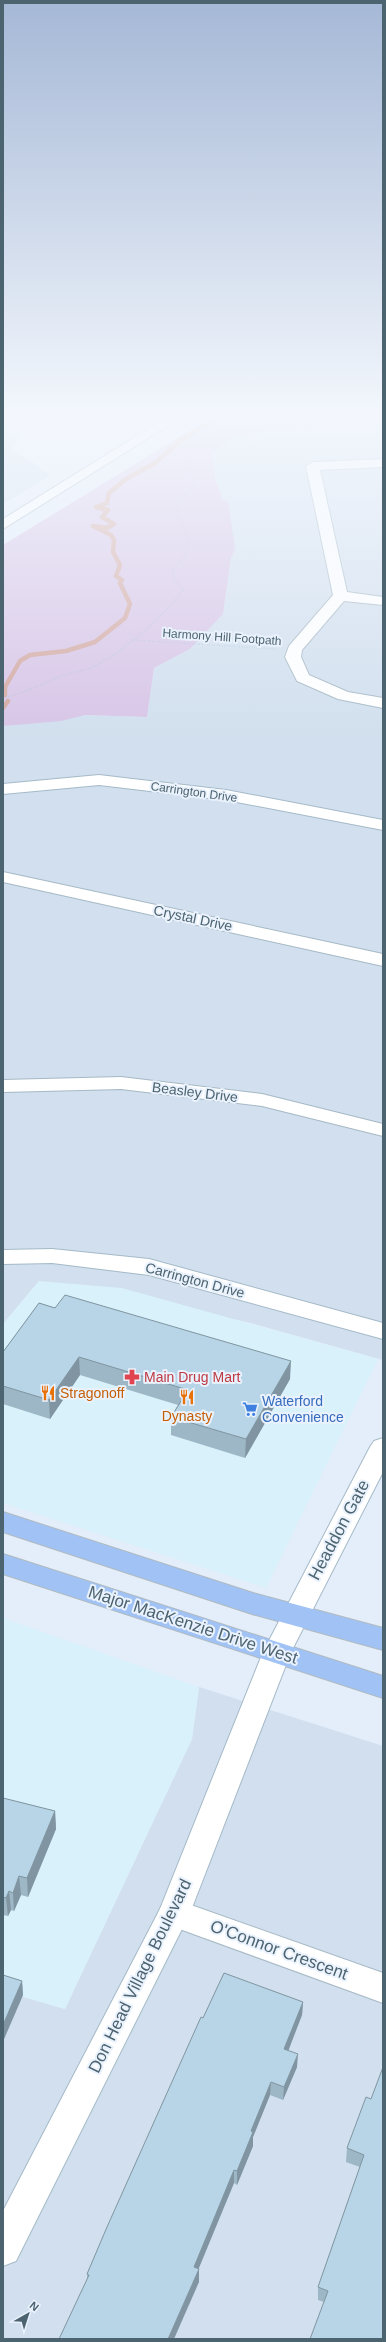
<svg xmlns="http://www.w3.org/2000/svg" width="386" height="2342" font-family="Helvetica,sans-serif">
  <style>
    .residential { fill: #d1dfee }
    .commercial { fill: #d8f1fa }
    .green { fill: #d7c4e6 }
    .lines { fill: none; stroke-linecap: round; stroke-linejoin: round }
    .stream { stroke: #d3a8a1; stroke-width: 4.5 }
    .street-casing { stroke: #a6b9c5; stroke-width: 2 }
    .secondary-casing { stroke: #a5bac8; stroke-width: 2 }
    .primary-casing { stroke: #b0bbc0; stroke-width: 2 }
    .path { stroke: #a1c0d2; stroke-width: 1.5; stroke-dasharray: 0.5 2; stroke-linecap: butt }
    .street { fill: #fff; fill-rule: evenodd }
    .secondary { fill: #fff; fill-rule: evenodd }
    .primary { fill: #a1c2f4; fill-rule: evenodd }
    .wall { fill: #9db7c6 }
    .shaded-wall { fill: #8095a1 }
    .building { fill: #b7d5e6; stroke: #8095a1 }
    .labels { text-anchor: middle; dominant-baseline: central; stroke-width: 4; stroke-linejoin: round; paint-order: stroke }
    .far-street-label { font-size: 12px; fill: #4c6470; stroke: #eaf2fd }
    .street-label { font-size: 14px; fill: #4c6470; stroke: #eaf2fd }
    .health-label { font-size: 14px; fill: #be3a42; stroke: #eaf2fd; text-anchor: start }
    .food-label { font-size: 14px; fill: #c56008; stroke: #eaf2fd; text-anchor: start }
    .shop-label { font-size: 14px; fill: #366cbe; stroke: #eaf2fd; text-anchor: start }
    .near-street-label { font-size: 17px; fill: #4c6470; stroke: #eaf2fd }
  </style>
  <rect width="100%" height="100%" fill="#e4edfa"/>
  <g class="residential">
    <path d="M3 412H40L11 448 51 475 3 504Z"/>
    <path d="M383 424V1360L247 1322 39 1281 3 1324V726L82 715 147 717 154 668 190 649 223 614 233 543 223 501 216 482 212 453 231 438 271 430Z"/>
    <path d="M199 1687 383 1746V2339H3V1991L65 2009 192 1739Z"/>
  </g>
  <g class="commercial">
    <path d="M39 1281 122 1288 378 1359 266 1588 3 1503V1324Z"/>
    <path d="M3 1618 199 1687 192 1739 65 2009 3 1991Z"/>
  </g>
  <path class="green" d="M220 412H383V424L271 430 231 438 212 453 216 482 223 500 228 501 235 549 231 558 223 614 190 649 154 668 147 717 85 715 61 721 3 726V545Z"/>
  <g class="lines">
    <g class="stream">
      <path d="M5 695V687L20 661 30 655 66 651 95 642 125 618 130 604 120 583 122 580 116 576 120 565 113 552 114 540 111 535 93 526 107 528 114 524 102 517 108 510 96 507 107 503 109 493 126 479 155 463 182 439 220 417 251 412"/>
      <path d="M3 708 8 701"/>
    </g>
    <g class="street-casing">
      <g id="street">
        <path d="M383 459V467L320 470 347 592 383 597V605L344 601 302 650 301 657 309 675 348 692 383 698V708L338 699 297 681 285 657 289 646 333 595 306 466 313 462Z"/>
        <path d="M3 872 383 954V966L3 882Z"/>
        <path d="M121 1077 262 1094 383 1124V1136L262 1106 121 1089 3 1092V1080Z"/>
        <path d="M174 1899 383 1973V2003L163 1923 158 1913 163 1903Z"/>
      </g>
    </g>
    <g class="secondary-casing">
      <g id="secondary">
        <path d="M175 412H190L3 529V519Z"/>
        <path d="M99 775 226 790 383 820V830L226 800 99 785 3 794V784Z"/>
        <path d="M52 1249 149 1259 383 1323V1339L149 1275 52 1263 3 1264V1250Z"/>
        <path d="M383 1438V1472L291 1652 190 1913 16 2261 3 2266V2211L160 1909 263 1652 370 1447 374 1441Z"/>
      </g>
    </g>
    <g class="primary-casing">
      <g id="primary">
        <path d="M3 1512 253 1593 383 1628V1650L252 1614 3 1532Z"/>
        <path d="M3 1554 383 1676V1698L3 1574Z"/>
      </g>
    </g>
    <g class="path">
      <path d="M132 640 276 649"/>
      <path d="M3 698C23 693 39 686 57 678 68 673 79 672 90 668 121 655 163 617 183 590L174 579 173 570C177 565 184 559 186 553 195 526 158 517 194 487 183 445 197 436 236 426L383 423"/>
    </g>
    <use href="#street" class="street"/>
    <use href="#secondary" class="secondary"/>
    <use href="#primary" class="primary"/>
  </g>
  <g class="wall">
    <path d="M39 1303 290 1379 245 1458 171 1435V1417L178 1405 80 1375 50 1419 3 1404V1352Z"/>
    <path d="M3 1798 55 1811 56 1829 28 1897 21 1895 14 1911 11 1910 8 1916 3 1915Z"/>
    <path d="M3 1975 22 1981 23 1995 4 2039H3Z"/>
    <path d="M303 2002 302 2015 288 2050 297 2067 283 2100 270 2095 253 2137V2146L237 2185 234 2183 198 2269 199 2282 87 2279V2274L203 2018Z"/>
    <path d="M371 2099 383 2339 324 2302 318 2300V2287L360 2167 346 2162 347 2148Z"/>
  </g>
  <g class="shaded-wall">
    <path d="M79 1357 80 1375 50 1419 49 1400Z"/>
    <path d="M291 1361 290 1379 245 1458 246 1439Z"/>
    <path d="M55 1811 56 1829 28 1897 27 1878Z"/>
    <path d="M19 1876 21 1895 14 1911 13 1893Z"/>
    <path d="M9 1891 11 1910 8 1916 6 1898Z"/>
    <path d="M22 1981 23 1995 4 2039 3 2025Z"/>
    <path d="M303 2002 302 2015 284 2062V2049Z"/>
    <path d="M298 2054 297 2067 283 2100 284 2087Z"/>
    <path d="M271 2082 270 2095 253 2137V2146L237 2185V2171L251 2131Z"/>
    <path d="M234 2170V2183L194 2280V2267Z"/>
    <path d="M199 2269V2282L174 2339H168Z"/>
  </g>
  <g class="building">
    <path d="M65 1295 291 1361 246 1439 171 1417 188 1390 79 1357 49 1400 3 1386V1352L39 1303 55 1308Z"/>
    <path d="M3 1798 55 1811 27 1878 19 1876 13 1893 9 1891 6 1898 3 1897Z"/>
    <path d="M224 1973 303 2002 284 2049 298 2054 284 2087 271 2082 251 2131 253 2132 237 2171 234 2170 194 2267 199 2269 168 2339H59L89 2275 87 2274 107 2227 201 2017 203 2018Z"/>
    <path d="M3 1975 22 1981 3 2025Z"/>
    <path d="M383 2067V2339H310L328 2291 318 2287 364 2155 347 2148 366 2097 371 2099Z"/>
  </g>
  <linearGradient id="sky" x2="0" y2="1"><stop stop-color="#a5b8d6"/><stop offset="0.56" stop-color="#f3f7fd"/><stop offset="1" stop-color="#f3f7fd" stop-opacity="0"/></linearGradient>
  <rect width="386" height="740" fill="url(#sky)"/>
  <defs>
    <g id="pharmacy-bare" transform="scale(1.2)"><path d="M-2-6h4v4h4v4h-4v4h-4v-4h-4v-4h4Z" fill="#e0444e" stroke="#eaf2fd" stroke-width="2.5" paint-order="stroke"/></g>
    <g id="restaurant-bare" transform="scale(1.2)"><path d="M-5-6h1v4h1v-4h1v4h1v-4h1v5L-1.5 .5V6h-2V.5L-5-1ZM5-6V6H3V1.5H1.5Q1.5-4 5-6Z" fill="#e8710a" stroke="#eaf2fd" stroke-width="2.5" paint-order="stroke"/></g>
    <g id="supermarket-bare" transform="scale(1.2)"><path d="M-6-5.5h2.5l.6 2H6L4.5 2H-2.5L-4.4-4H-6ZM-1.5 3.2a1.3 1.3 0 1 0 .1 0ZM3 3.2a1.3 1.3 0 1 0 .1 0Z" fill="#3f7fe0" stroke="#eaf2fd" stroke-width="2.5" paint-order="stroke"/></g>
  </defs>
  <g fill-rule="evenodd">
    <use href="#pharmacy-bare" x="132" y="1377"/>
    <use href="#restaurant-bare" x="48" y="1393"/>
    <use href="#restaurant-bare" x="187" y="1397"/>
    <use href="#supermarket-bare" x="250" y="1409"/>
  </g>
  <g class="labels">
    <g class="far-street-label">
      <text transform="translate(222 637) rotate(4)">Harmony Hill Footpath</text>
      <text transform="translate(194 792) rotate(8)">Carrington Drive</text>
    </g>
    <g class="street-label">
      <text transform="translate(193 918) rotate(12)">Crystal Drive</text>
      <text transform="translate(195 1092) rotate(7)">Beasley Drive</text>
      <text transform="translate(195 1280) rotate(15)">Carrington Drive</text>
    </g>
    <g class="health-label">
      <text x="144" y="1377">Main Drug Mart</text>
    </g>
    <g class="food-label">
      <text x="60" y="1393">Stragonoff</text>
      <text x="187" y="1416" text-anchor="middle">Dynasty</text>
    </g>
    <g class="shop-label">
      <text x="262" y="1401">Waterford<tspan x="262" dy="16">Convenience</tspan></text>
    </g>
    <g class="near-street-label">
      <text transform="translate(339 1530) rotate(-62)">Headdon Gate</text>
      <text transform="translate(193 1625) rotate(18)">Major MacKenzie Drive West</text>
      <text transform="translate(279 1950) rotate(20)">O'Connor Crescent</text>
      <text transform="translate(140 1976) rotate(-64)">Don Head Village Boulevard</text>
    </g>
  </g>
  <rect width="386" height="2342" fill="none" stroke="#4c6470" stroke-width="8"/>
  <g transform="translate(28 2314) rotate(39)" stroke="#eaf2fd" stroke-width="3" paint-order="stroke">
  <path d="M0-3L7 15L0 10L-7 15Z" fill="#4c6470"/>
  <text y="-6" font-size="11" font-weight="bold" text-anchor="middle" fill="#4c6470">N</text>
  </g>
</svg>
